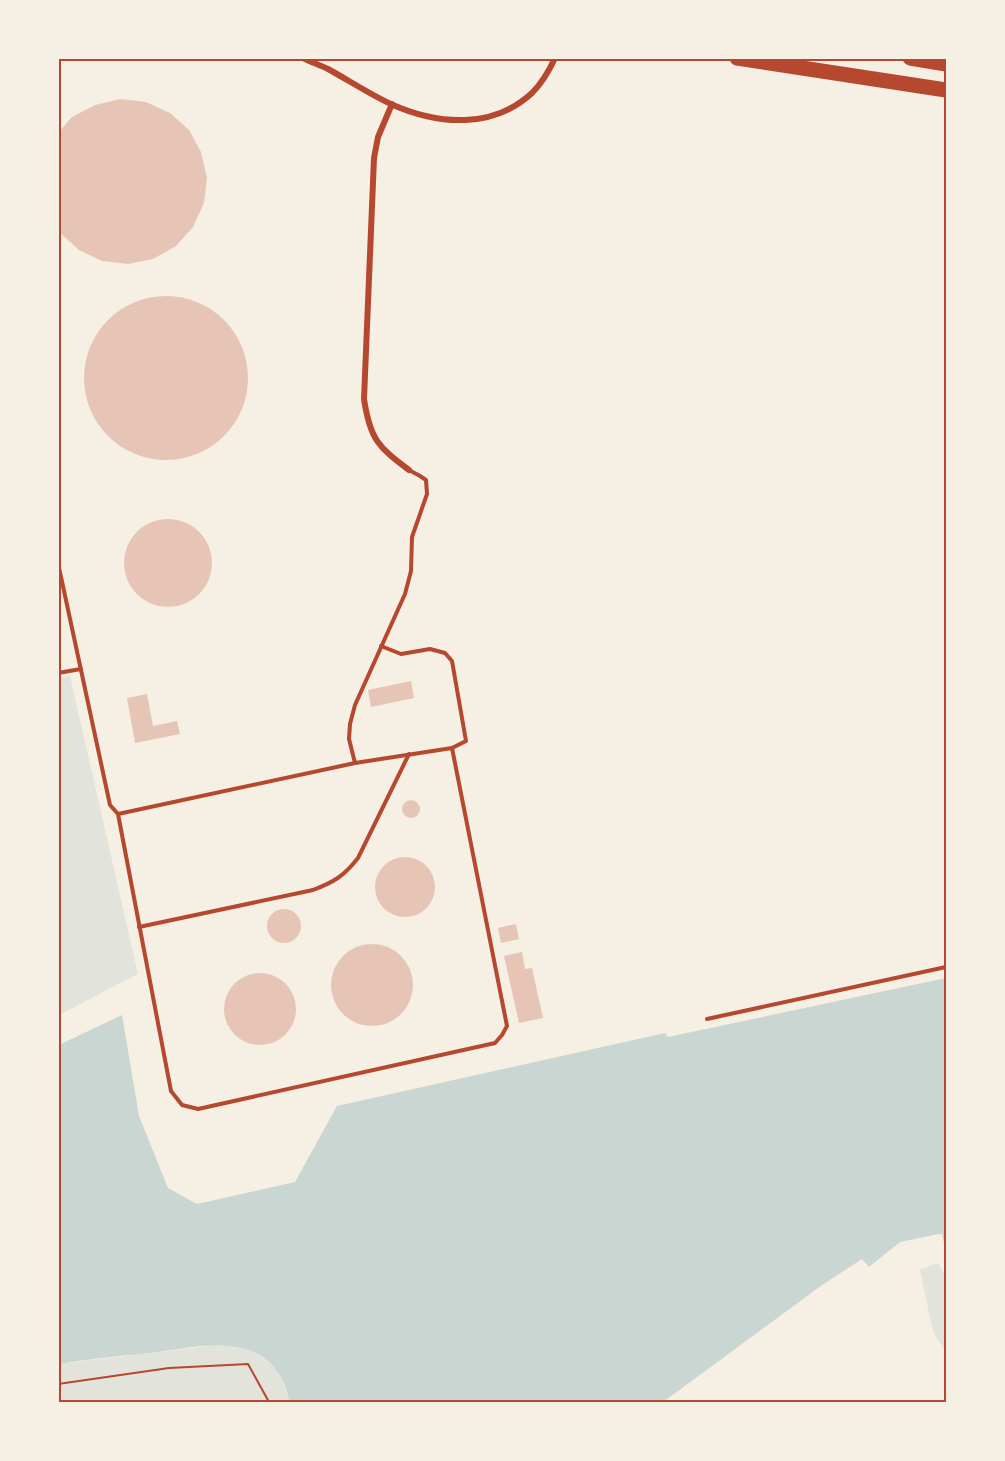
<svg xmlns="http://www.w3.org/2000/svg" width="1005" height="1461" font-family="'Roboto Serif',serif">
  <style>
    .green { fill: #e2e4dc }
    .water { fill: #c9d6d2 }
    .building { fill: #e6c5b7 }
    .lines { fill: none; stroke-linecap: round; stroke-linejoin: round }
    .path { stroke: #b5482f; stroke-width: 2 }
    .service { stroke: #b5482f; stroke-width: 4 }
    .minor { stroke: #b5482f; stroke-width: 6 }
    .motorway { stroke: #b5482f; stroke-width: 15 }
    .neatline { fill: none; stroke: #b5482f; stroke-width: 2 }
  </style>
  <rect width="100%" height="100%" fill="#f6efe4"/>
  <g class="green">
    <path d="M70 676 138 974 59 1015 58 678Z"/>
    <path d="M938 1263 946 1278V1352L933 1332 920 1270Z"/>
    <path d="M209 1346C217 1346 225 1345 233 1346 263 1350 286 1373 289 1402H59L58 1364Z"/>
  </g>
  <path class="water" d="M946 978V1243H944L942 1234H939L900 1242 869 1267 862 1259 822 1285 663 1402H289C288 1388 282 1377 273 1366 244 1333 187 1349 150 1353 119 1356 89 1359 59 1364V1045L122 1015 139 1116 168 1188 197 1204 295 1182 337 1106 665 1033 668 1037Z"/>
  <g class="building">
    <path d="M120 99 146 102 170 113 189 130 201 152 207 178 204 203 193 227 176 246 153 259 128 264 102 261 79 250 58 231V133L72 117 95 105Z"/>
    <circle cx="166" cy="378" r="82"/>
    <circle cx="168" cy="563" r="44"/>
    <path d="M411 681 414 698 371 707 368 690Z"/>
    <path d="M147 694 153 726 177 721 180 734 135 743 127 698Z"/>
    <circle cx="411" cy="809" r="9"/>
    <circle cx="405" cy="887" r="30"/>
    <circle cx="284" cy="926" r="17"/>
    <path d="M516 924 519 939 501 943 498 928Z"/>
    <circle cx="372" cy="985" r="41"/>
    <path d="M522 952 525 969 532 968 543 1018 519 1023 504 956Z"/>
    <circle cx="260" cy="1009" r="36"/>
  </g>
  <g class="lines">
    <path class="path" d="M58 1384 169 1368 248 1364 269 1402"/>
    <g class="service">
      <path d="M58 563 110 805 118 814 171 1091 182 1105 198 1109 495 1043 502 1035 507 1026 452 748 355 763 118 814"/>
      <path d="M381 646 401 654 430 649 445 653 452 661 466 741 452 748"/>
      <path d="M58 673 81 669"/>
      <path d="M355 763 349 739 350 724 355 705 405 594 411 571 412 537 427 494 426 480 420 476 409 470"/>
      <path d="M139 927 313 890C334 882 344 876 358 858L409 754"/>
      <path d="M707 1019 946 967"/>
    </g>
    <g class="minor">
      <path d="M303 58C311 62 320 65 328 69 350 81 371 95 393 105 439 125 493 129 532 93 542 83 549 71 555 58"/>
      <path d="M392 104 378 137 374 158 364 399C370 439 378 447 409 470"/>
    </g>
    <g class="motorway">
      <path d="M737 58 946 90"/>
      <path d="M910 58 946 64"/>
    </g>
  </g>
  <rect width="1005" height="1461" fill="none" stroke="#f6efe4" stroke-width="120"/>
  <rect x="60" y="60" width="885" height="1341" class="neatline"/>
</svg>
